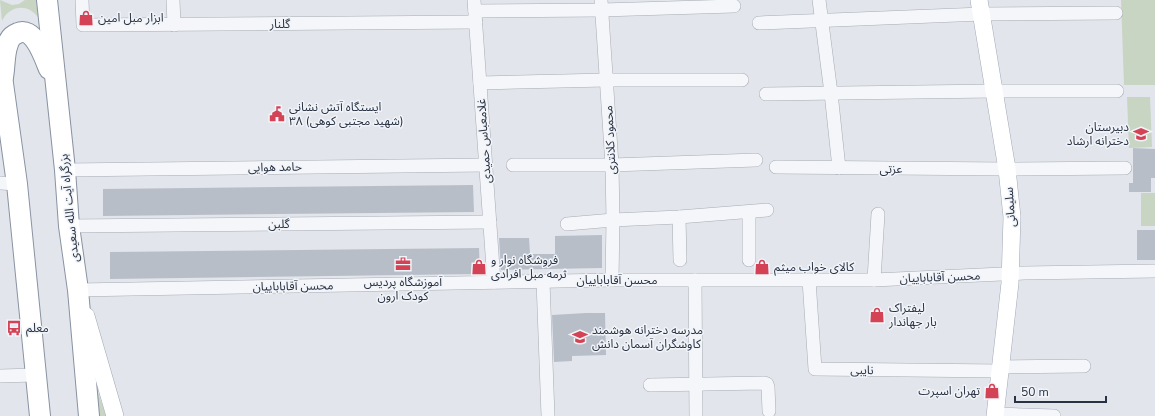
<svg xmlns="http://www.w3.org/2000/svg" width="1155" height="416" font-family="'Nunito Sans','Noto Sans Arabic',sans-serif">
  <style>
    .green { fill: #c7d5c2 }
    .building { fill: #b8bec8 }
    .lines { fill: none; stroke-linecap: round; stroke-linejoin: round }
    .minor-casing { stroke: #a7acb5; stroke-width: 14 }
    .major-casing { stroke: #a0a9b7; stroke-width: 18 }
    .highway-casing { stroke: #8892a2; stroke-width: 22 }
    .minor { stroke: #f5f6f9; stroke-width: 13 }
    .major { stroke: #fff; stroke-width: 17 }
    .highway { stroke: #fff; stroke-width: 20 }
    .labels { text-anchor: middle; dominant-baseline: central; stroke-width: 3; stroke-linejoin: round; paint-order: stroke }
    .poi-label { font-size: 12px; fill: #293243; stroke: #f1f4f8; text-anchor: start }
    .street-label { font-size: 12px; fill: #293243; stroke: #f1f4f8 }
  </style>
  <rect width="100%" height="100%" fill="#e2e5eb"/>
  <g class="green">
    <path d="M0 0 12 5 19 4 25 0H36L38 17C28 3 9 5 2 21Z"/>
    <path d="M1121 0H1155V85H1124Z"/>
    <path d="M1127 97H1150L1152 147 1129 148Z"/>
    <rect x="1141" y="193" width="14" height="33"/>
    <path d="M94 381 106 416H99Z"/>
  </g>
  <g class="building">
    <path d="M1133 148 1155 149V178H1151V192H1129V183H1133Z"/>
    <path d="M473 185 474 212 103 216V189Z"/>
    <rect x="1137" y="230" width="18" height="30"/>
    <path d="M602 235V268L501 270 499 238H529L530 254H555V236Z"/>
    <path d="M479 248 480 274 110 279V252Z"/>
    <path d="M586 313H605L606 355 572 356V361L554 362 552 315Z"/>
  </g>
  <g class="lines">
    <g class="minor-casing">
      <g id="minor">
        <path d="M82 0 83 25 476 22"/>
        <path d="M173 0 174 25"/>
        <path d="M474 0 494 282"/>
        <path d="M601 0 612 165 613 220 612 280"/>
        <path d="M819 0 831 93 839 168"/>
        <path d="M475 11 602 10 734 6"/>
        <path d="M759 23 982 14 1116 13"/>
        <path d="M480 83 606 80H742"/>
        <path d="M766 94 994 91H1117"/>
        <path d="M513 165H612L756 160"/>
        <path d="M776 167 1007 169 1125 168"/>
        <path d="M65 170 486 165"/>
        <path d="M0 183 17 184"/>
        <path d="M679 217 680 260"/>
        <path d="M567 224 613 220 679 217 767 210"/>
        <path d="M69 226 490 222"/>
        <path d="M749 260V212"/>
        <path d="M695 280 696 416"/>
        <path d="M809 280 815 369 1000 371"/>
        <path d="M874 280 878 214"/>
        <path d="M543 281 548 416"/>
        <path d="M78 290 612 280H874L1024 273 1155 271"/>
        <path d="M1000 367 1084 366"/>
        <path d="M0 376 35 375"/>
        <path d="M650 385 764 383 767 384 768 387 769 411"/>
        <path d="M996 414 1054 416"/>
      </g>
    </g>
    <g class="major-casing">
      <g id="major">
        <path d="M979 0 1007 169 1012 217 1010 283 995 416"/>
        <path d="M86 316 115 416"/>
      </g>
    </g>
    <g class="highway-casing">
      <g id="highway">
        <path d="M47 0 65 170 69 226 78 290 89 416"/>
        <path d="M0 62 17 184 40 416"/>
        <path d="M3 77C5 67 4 54 8 44 9 39 13 35 18 33 34 26 44 57 49 69"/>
      </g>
    </g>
    <use href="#minor" class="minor"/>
    <use href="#major" class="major"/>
    <use href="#highway" class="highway"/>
  </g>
  <defs>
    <g id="shop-bare" transform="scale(1.2)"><path d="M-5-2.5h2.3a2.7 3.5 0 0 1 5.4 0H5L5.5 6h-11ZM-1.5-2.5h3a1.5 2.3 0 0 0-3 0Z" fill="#d44255" stroke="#f1f4f8" stroke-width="2.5" paint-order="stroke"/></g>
    <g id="civic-bare" transform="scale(1.2)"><path d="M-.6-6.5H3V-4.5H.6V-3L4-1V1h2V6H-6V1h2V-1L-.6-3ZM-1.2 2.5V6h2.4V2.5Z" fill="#d44255" stroke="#f1f4f8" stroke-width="2.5" paint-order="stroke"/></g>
    <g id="school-bare" transform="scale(1.2)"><path d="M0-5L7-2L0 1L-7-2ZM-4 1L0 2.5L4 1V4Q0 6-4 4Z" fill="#d44255" stroke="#f1f4f8" stroke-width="2.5" paint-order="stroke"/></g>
    <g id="office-bare" transform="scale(1.2)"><path d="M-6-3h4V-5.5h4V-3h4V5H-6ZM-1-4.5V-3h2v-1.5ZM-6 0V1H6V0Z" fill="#d44255" stroke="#f1f4f8" stroke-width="2.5" paint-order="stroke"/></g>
    <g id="bus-bare" transform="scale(1.2)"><path d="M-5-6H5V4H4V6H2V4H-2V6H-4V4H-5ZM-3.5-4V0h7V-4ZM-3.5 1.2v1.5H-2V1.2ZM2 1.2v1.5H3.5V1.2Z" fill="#d44255" stroke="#f1f4f8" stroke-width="2.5" paint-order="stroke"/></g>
  </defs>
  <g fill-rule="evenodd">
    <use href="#shop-bare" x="86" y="18"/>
    <use href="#civic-bare" x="277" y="114"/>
    <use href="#school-bare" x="1141" y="134"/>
    <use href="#office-bare" x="403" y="264"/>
    <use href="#shop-bare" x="479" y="267"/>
    <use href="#shop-bare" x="762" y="267"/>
    <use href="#shop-bare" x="877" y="315"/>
    <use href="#bus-bare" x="14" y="328"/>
    <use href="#school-bare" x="580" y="337"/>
    <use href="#shop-bare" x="992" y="391"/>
  </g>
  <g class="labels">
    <g class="poi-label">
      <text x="98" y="18">ابزار مبل امین</text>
      <text x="289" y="107">ایستگاه آتش نشانی<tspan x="289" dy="14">۳۸ (شهید مجتبی کوهی)</tspan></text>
      <text x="1129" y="127" text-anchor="end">دبیرستان<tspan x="1129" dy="14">دخترانه ارشاد</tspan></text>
      <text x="491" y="260">فروشگاه نوار و<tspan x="491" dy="14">ثرمه مبل افرادی</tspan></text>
      <text x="774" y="267">کالای خواب میثم</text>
      <text x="403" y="282" text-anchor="middle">آموزشگاه پردیس<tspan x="403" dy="14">کودک ارون</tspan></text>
      <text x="889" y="308">لیفتراک<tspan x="889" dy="14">بار جهاندار</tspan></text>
      <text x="26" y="328">معلم</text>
      <text x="592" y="330">مدرسه دخترانه هوشمند<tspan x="592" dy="14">کاوشگران آسمان دانش</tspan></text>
      <text x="980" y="391" text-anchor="end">تهران اسپرت</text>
    </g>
    <g class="street-label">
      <text x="280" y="24">گلنار</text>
      <text transform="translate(610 140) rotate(-93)">محمود کلانتری</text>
      <text transform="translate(484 141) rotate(-94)">غلامعباس حمیدی</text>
      <text transform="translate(275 167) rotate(-1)">حامد هوایی</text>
      <text x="891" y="169">عزتی</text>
      <text transform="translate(1010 207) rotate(-94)">سلیمانی</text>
      <text transform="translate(69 208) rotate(-96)">بزرگراه آیت الله سعیدی</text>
      <text transform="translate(279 224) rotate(-1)">گلبن</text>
      <text transform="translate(940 277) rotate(-2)">محسن آقاباباییان</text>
      <text x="617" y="280">محسن آقاباباییان</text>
      <text transform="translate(293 286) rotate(-1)">محسن آقاباباییان</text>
      <text transform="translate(862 370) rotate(1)">نایبی</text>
    </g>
  </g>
  <path d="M1015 396v6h91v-6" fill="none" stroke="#293243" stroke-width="2"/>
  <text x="1021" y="396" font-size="12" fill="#293243" stroke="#f1f4f8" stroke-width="3" paint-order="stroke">50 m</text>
</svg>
